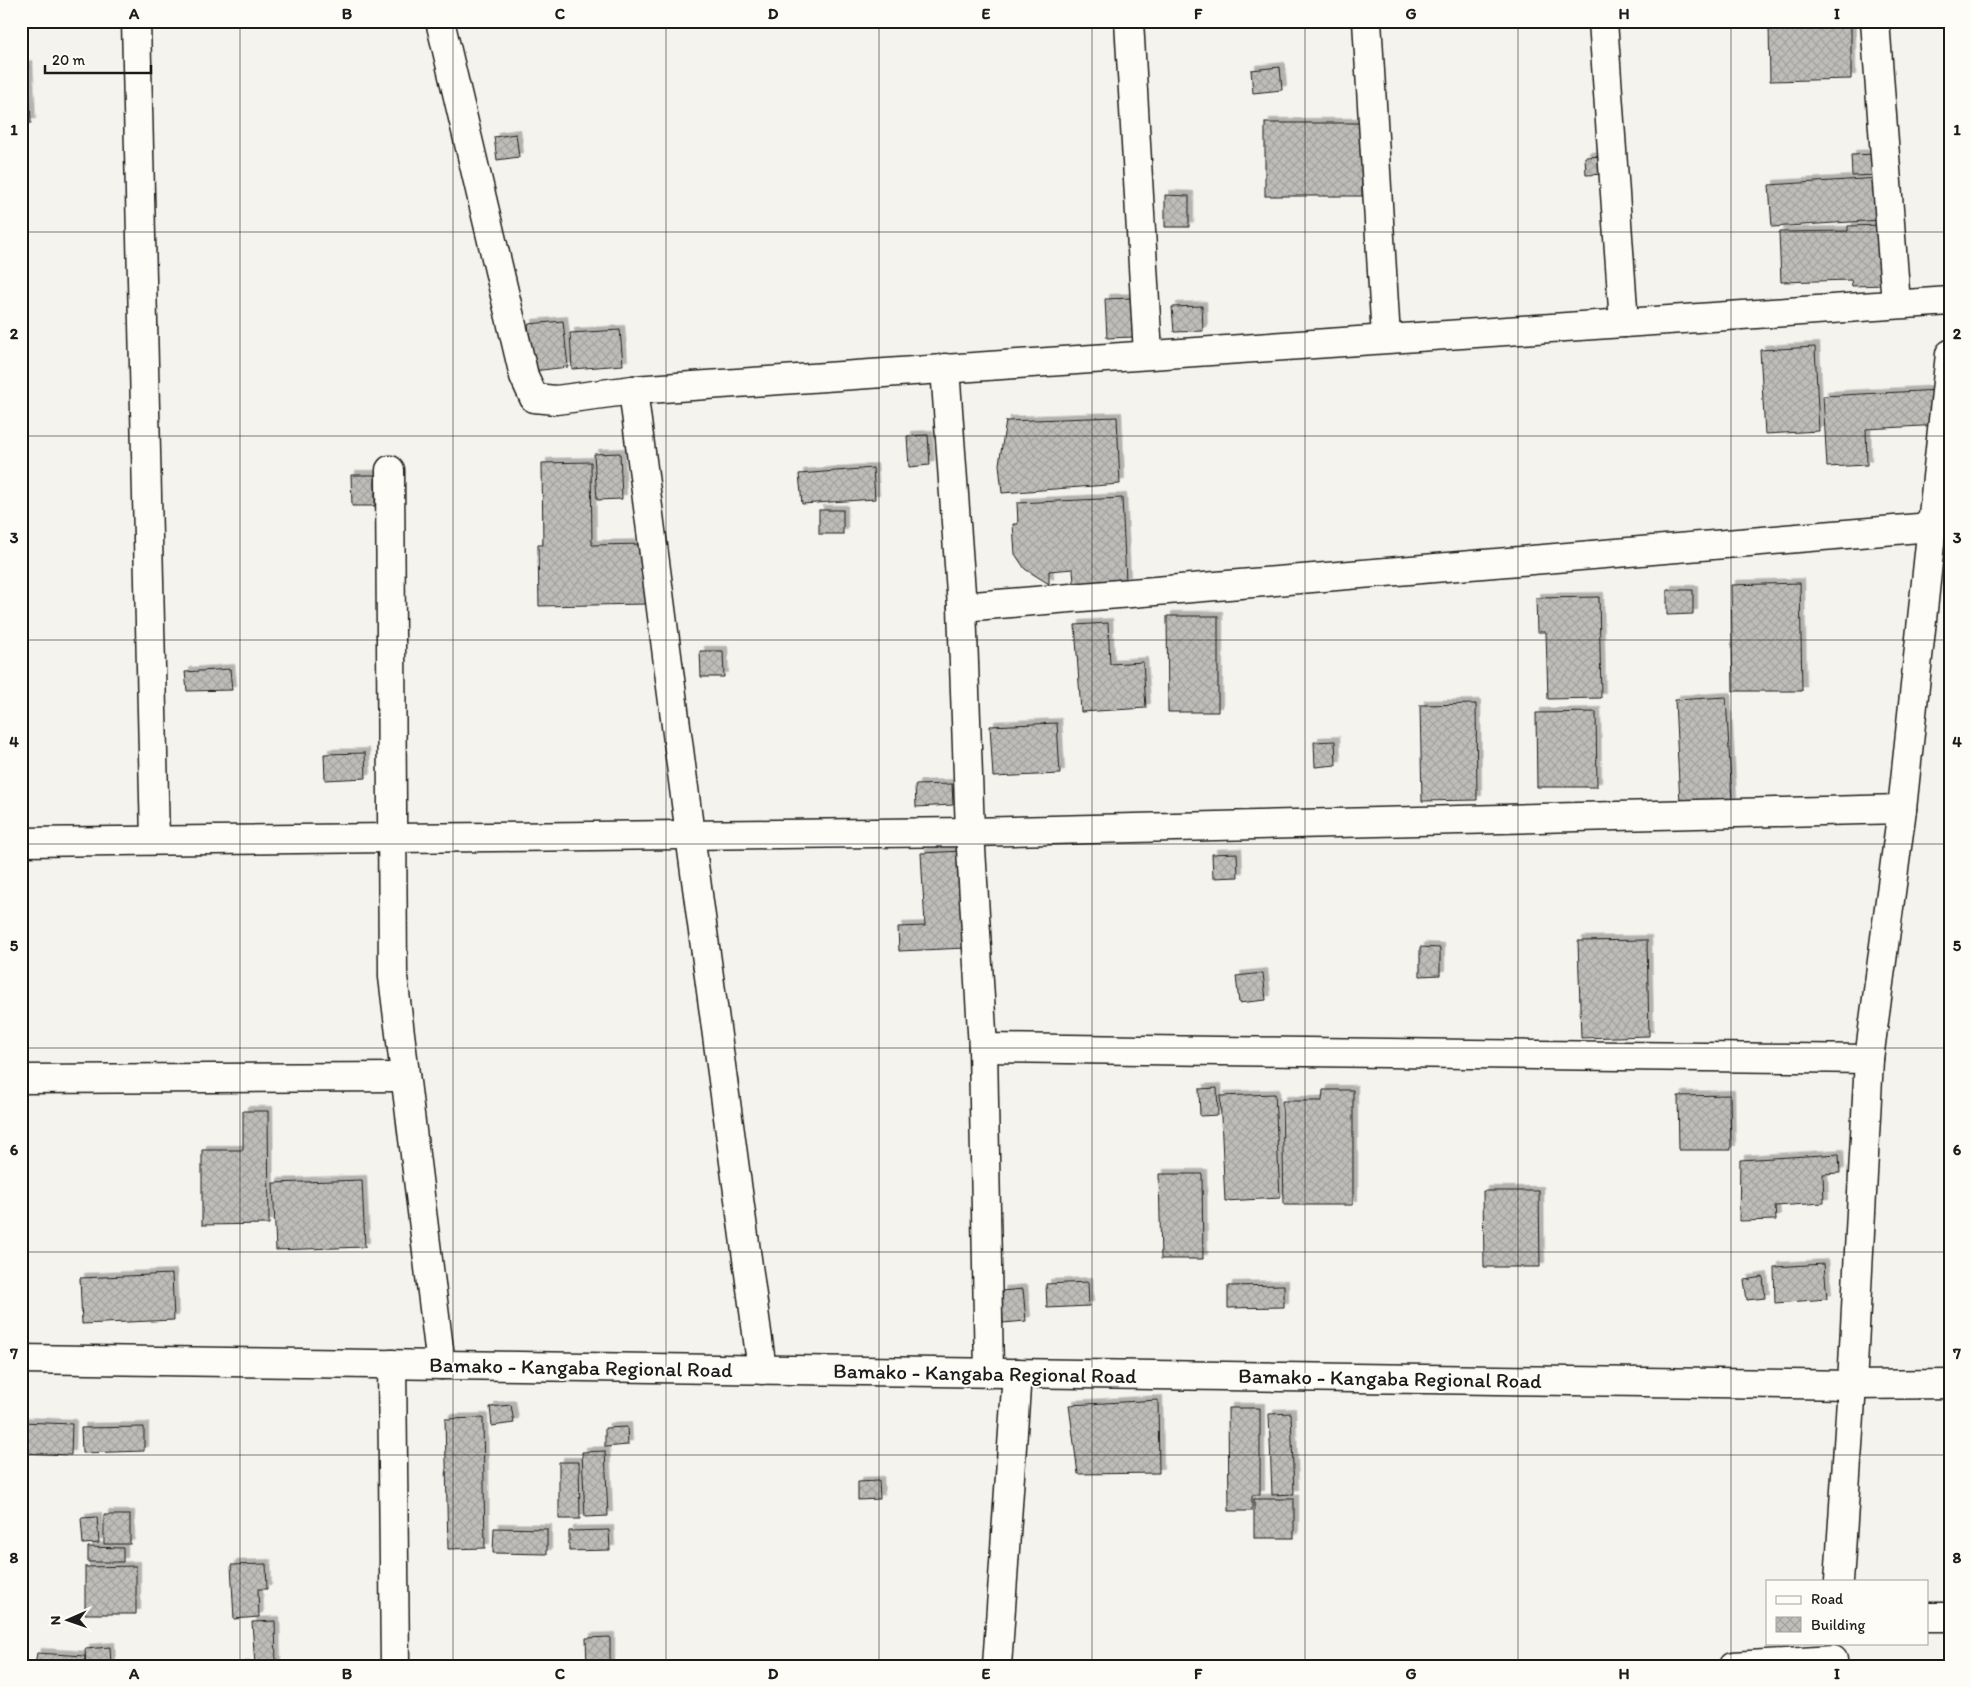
<svg xmlns="http://www.w3.org/2000/svg" width="1971" height="1687" font-family="Itim,sans-serif">
  <style>
    .building { fill: url(#building-cross-hatch); stroke: #1c1c1c; filter: url(#shadow) }
    .lines { fill: none; stroke-linecap: round; stroke-linejoin: round }
    .minor-casing { stroke: #1c1c1c; stroke-width: 31 }
    .minor { stroke: #fdfcf7; stroke-width: 28 }
    .grid { fill: none; stroke: #1c1c1c; stroke-width: 1; stroke-opacity: 0.55 }
    .labels { text-anchor: middle; dominant-baseline: central; stroke-width: 4; stroke-linejoin: round; paint-order: stroke }
    .street-label { font-size: 21px; fill: #1c1c1c; stroke: #fdfcf7 }
    .neatline { fill: none; stroke: #1c1c1c; stroke-width: 2 }
    .grid-label { font-size: 16px; text-anchor: middle; font-weight: bold; fill: #1c1c1c }
  </style>
  <defs>
    <pattern id="building-cross-hatch" width="8" height="8" patternUnits="userSpaceOnUse" patternTransform="scale(1.25)"><rect width="8" height="8" fill="#bebdba"/><path d="M0 0l8 8M0 8l8-8" fill="none" stroke="#a3a29f"/></pattern>
    <filter id="shadow"><feDropShadow dx="4.5" dy="-4.5" stdDeviation="0" flood-color="#0004"/></filter>
  </defs>
  <rect width="100%" height="100%" fill="#f4f3ee"/>
  <filter id="ink" filterUnits="userSpaceOnUse"><feTurbulence type="fractalNoise" baseFrequency=".02" numOctaves="2"/><feDisplacementMap in="SourceGraphic" scale="10" xChannelSelector="R" yChannelSelector="G"/><feConvolveMatrix kernelMatrix="1 2 1 2 8 2 1 2 1" color-interpolation-filters="sRGB"/></filter>
  <g filter="url(#ink)">
    <g class="building">
      <path d="M1851 22V79L1770 81 1769 24Z"/>
      <path d="M28 65 31 123 21 124V66Z"/>
      <path d="M1280 67 1282 90 1253 93 1251 70Z"/>
      <rect x="1265" y="123" width="97" height="73"/>
      <path d="M516 134 519 157 497 160 494 137Z"/>
      <path d="M1876 154 1877 175 1852 176 1851 155Z"/>
      <path d="M1607 156V174L1586 175 1585 157Z"/>
      <path d="M1879 178 1881 220 1772 227 1769 185Z"/>
      <path d="M1165 195 1189 196V227H1165Z"/>
      <path d="M1883 225 1885 285 1852 286 1851 280 1781 282 1779 232 1848 231V226Z"/>
      <path d="M1132 298 1134 337 1107 338 1105 299Z"/>
      <path d="M1202 306 1203 331 1174 332 1172 307Z"/>
      <path d="M563 321 568 367 533 371 528 324Z"/>
      <path d="M620 330 623 365 572 369 570 333Z"/>
      <path d="M1815 347 1819 431 1765 434 1760 350Z"/>
      <path d="M1939 390 1941 425 1866 429 1867 465 1827 467 1823 396Z"/>
      <path d="M1117 417 1120 484 1002 493 999 464 1006 421Z"/>
      <path d="M928 435 930 465 909 467 907 436Z"/>
      <path d="M620 453 622 499 597 500 594 454Z"/>
      <path d="M591 462 592 545 647 544V604L539 606 538 545H543L542 463Z"/>
      <path d="M873 468 875 499 802 504 799 474Z"/>
      <path d="M351 475H375V506H352Z"/>
      <path d="M1122 498 1126 581 1074 583 1073 569 1049 571V584L1025 569 1015 554 1013 524H1018L1017 503Z"/>
      <rect x="819" y="510" width="24" height="24"/>
      <path d="M1800 583 1802 691H1733L1731 585Z"/>
      <path d="M1667 590H1693V614L1667 615Z"/>
      <path d="M1599 597 1601 698 1548 699 1546 632H1537L1536 598Z"/>
      <path d="M1167 616H1218V712H1168Z"/>
      <path d="M1108 623 1110 664 1143 662 1146 708 1081 712 1075 625Z"/>
      <path d="M700 651H723L724 677H701Z"/>
      <path d="M230 669 232 690 187 691 185 672Z"/>
      <path d="M1726 697 1732 801 1680 804 1675 700Z"/>
      <path d="M1476 704 1477 800 1422 801 1420 705Z"/>
      <path d="M1596 712 1597 787H1537L1536 713Z"/>
      <path d="M1057 723 1060 774 993 777 990 726Z"/>
      <path d="M1335 741 1336 765 1315 767 1314 742Z"/>
      <path d="M365 753 366 778 325 780 324 754Z"/>
      <path d="M952 784 953 805 916 807 915 785Z"/>
      <path d="M963 851 967 948 899 951 898 927 925 926 921 853Z"/>
      <path d="M1237 853 1238 877 1213 878 1212 854Z"/>
      <path d="M1647 940 1649 1036 1581 1038 1578 941Z"/>
      <path d="M1420 947 1440 948V975L1420 976Z"/>
      <path d="M1263 973 1266 1000 1239 1003 1236 976Z"/>
      <path d="M1217 1088 1218 1115 1200 1116 1199 1089Z"/>
      <path d="M1323 1090H1353V1205H1284L1282 1101H1322Z"/>
      <path d="M1275 1094 1280 1198 1225 1201 1220 1096Z"/>
      <path d="M1730 1095 1731 1150H1679L1678 1096Z"/>
      <path d="M243 1111H268L269 1224 202 1225V1150H243Z"/>
      <path d="M1839 1154 1840 1173 1823 1174 1824 1203 1775 1206 1776 1220 1739 1221 1740 1160Z"/>
      <path d="M1159 1174H1202L1203 1259H1161Z"/>
      <path d="M362 1180 365 1247 276 1250 273 1183Z"/>
      <path d="M1483 1191H1539L1540 1267H1484Z"/>
      <path d="M1824 1264 1827 1299 1775 1303 1774 1267Z"/>
      <path d="M172 1274 174 1320 82 1324 80 1278Z"/>
      <path d="M1763 1277 1765 1298 1747 1300 1744 1280Z"/>
      <path d="M1088 1282 1089 1306 1047 1308 1046 1284Z"/>
      <path d="M1284 1285V1307L1228 1308V1286Z"/>
      <path d="M1023 1289 1026 1321 1003 1323 1001 1291Z"/>
      <path d="M1158 1400 1159 1473 1078 1474 1069 1405Z"/>
      <path d="M511 1405 514 1423 492 1426 490 1407Z"/>
      <path d="M1228 1408H1260V1495H1252V1511H1229Z"/>
      <path d="M1291 1413 1294 1494 1272 1495 1269 1414Z"/>
      <path d="M483 1418 485 1548 448 1549 445 1419Z"/>
      <path d="M21 1422 72 1424 71 1455 21 1453Z"/>
      <path d="M144 1427V1451L82 1453 81 1428Z"/>
      <path d="M627 1427 628 1445 605 1447V1428Z"/>
      <path d="M605 1451 608 1516 585 1517 582 1452Z"/>
      <path d="M559 1462H579L580 1519H559Z"/>
      <path d="M879 1481 880 1499 858 1500V1482Z"/>
      <rect x="1254" y="1499" width="40" height="39"/>
      <rect x="104" y="1515" width="26" height="29"/>
      <path d="M97 1517 99 1543 83 1544 81 1518Z"/>
      <path d="M494 1528 547 1529V1554L493 1553Z"/>
      <path d="M609 1530 610 1550 569 1551V1531Z"/>
      <path d="M88 1547 123 1548V1562H88Z"/>
      <path d="M266 1564 267 1589H258L259 1617 234 1619 231 1565Z"/>
      <path d="M136 1566V1614H85V1567Z"/>
      <path d="M275 1621 276 1666H240H255L252 1622Z"/>
      <path d="M610 1637V1666H587L586 1638Z"/>
      <path d="M110 1647 111 1666H86L85 1649Z"/>
      <path d="M37 1653 85 1656 84 1666H35Z"/>
    </g>
    <g class="lines">
      <g class="minor-casing">
        <g id="minor">
          <path d="M136 21 155 840"/>
          <path d="M440 21 524 376 534 398 556 400 633 390 1950 301"/>
          <path d="M1129 21 1148 354"/>
          <path d="M1367 21 1386 338"/>
          <path d="M1603 21 1624 323"/>
          <path d="M1875 21 1896 304"/>
          <path d="M945 368 962 607 970 832 983 1048 989 1373"/>
          <path d="M633 390 690 835 762 1370"/>
          <path d="M390 470 393 977 441 1365"/>
          <path d="M962 607 1931 527"/>
          <path d="M21 842 970 832 1902 809"/>
          <path d="M983 1048 1869 1059"/>
          <path d="M21 1079 405 1077"/>
          <path d="M21 1359 1852 1385 1950 1384"/>
          <path d="M392 1364 395 1666"/>
          <path d="M1839 1581 1852 1385 1869 1059 1902 809 1950 354"/>
          <path d="M1927 1617H1950"/>
          <path d="M997 1666 1017 1373"/>
          <path d="M1733 1666 1833 1660"/>
        </g>
      </g>
      <use href="#minor" class="minor"/>
    </g>
  </g>
  <path class="grid" d="M240 21V1666M453 21V1666M666 21V1666M879 21V1666M1092 21V1666M1305 21V1666M1518 21V1666M1731 21V1666M21 232H1950M21 436H1950M21 640H1950M21 844H1950M21 1048H1950M21 1252H1950M21 1455H1950"/>
  <g class="labels">
    <g class="street-label">
      <text transform="translate(581 1367) rotate(1)">Bamako - Kangaba Regional Road</text>
      <text transform="translate(985 1373) rotate(1)">Bamako - Kangaba Regional Road</text>
      <text transform="translate(1390 1378) rotate(1)">Bamako - Kangaba Regional Road</text>
    </g>
  </g>
  <rect width="1971" height="1687" fill="none" stroke="#fdfcf7" stroke-width="55"/>
  <rect x="1766" y="1580" width="162" height="65" fill="#fdfcf7" stroke="#a3a29f"/>
  <rect x="1776" y="1596" width="25" height="8" fill="#fdfcf7" stroke="#a3a29f"/>
  <text x="1811" y="1604" font-size="15" fill="#1c1c1c">Road</text>
  <rect x="1776" y="1617" width="25" height="15" fill="url(#building-cross-hatch)" stroke="#a3a29f"/>
  <text x="1811" y="1630" font-size="15" fill="#1c1c1c">Building</text>
  <g transform="translate(68 1620) rotate(268)" stroke="#fdfcf7" stroke-width="4" paint-order="stroke">
  <path d="M0-4L9 19L0 12L-9 19Z" fill="#1c1c1c"/>
  <text y="-8" font-size="14" font-weight="bold" text-anchor="middle" fill="#1c1c1c">N</text>
  </g>
  <path d="M45 65v8h106v-8" fill="none" stroke="#1c1c1c" stroke-width="2.5"/>
  <text x="52" y="65" font-size="15" fill="#1c1c1c" stroke="#fdfcf7" stroke-width="4" paint-order="stroke">20 m</text>
  <rect x="28" y="28" width="1916" height="1632" class="neatline"/>
  <g class="grid-label">
    <text x="134" y="19">A</text>
    <text x="347" y="19">B</text>
    <text x="560" y="19">C</text>
    <text x="773" y="19">D</text>
    <text x="986" y="19">E</text>
    <text x="1198" y="19">F</text>
    <text x="1411" y="19">G</text>
    <text x="1624" y="19">H</text>
    <text x="1837" y="19">I</text>
    <text x="14" y="135">1</text>
    <text x="1957" y="135">1</text>
    <text x="14" y="339">2</text>
    <text x="1957" y="339">2</text>
    <text x="14" y="543">3</text>
    <text x="1957" y="543">3</text>
    <text x="14" y="747">4</text>
    <text x="1957" y="747">4</text>
    <text x="14" y="951">5</text>
    <text x="1957" y="951">5</text>
    <text x="14" y="1155">6</text>
    <text x="1957" y="1155">6</text>
    <text x="14" y="1359">7</text>
    <text x="1957" y="1359">7</text>
    <text x="14" y="1563">8</text>
    <text x="1957" y="1563">8</text>
    <text x="134" y="1679">A</text>
    <text x="347" y="1679">B</text>
    <text x="560" y="1679">C</text>
    <text x="773" y="1679">D</text>
    <text x="986" y="1679">E</text>
    <text x="1198" y="1679">F</text>
    <text x="1411" y="1679">G</text>
    <text x="1624" y="1679">H</text>
    <text x="1837" y="1679">I</text>
  </g>
</svg>
